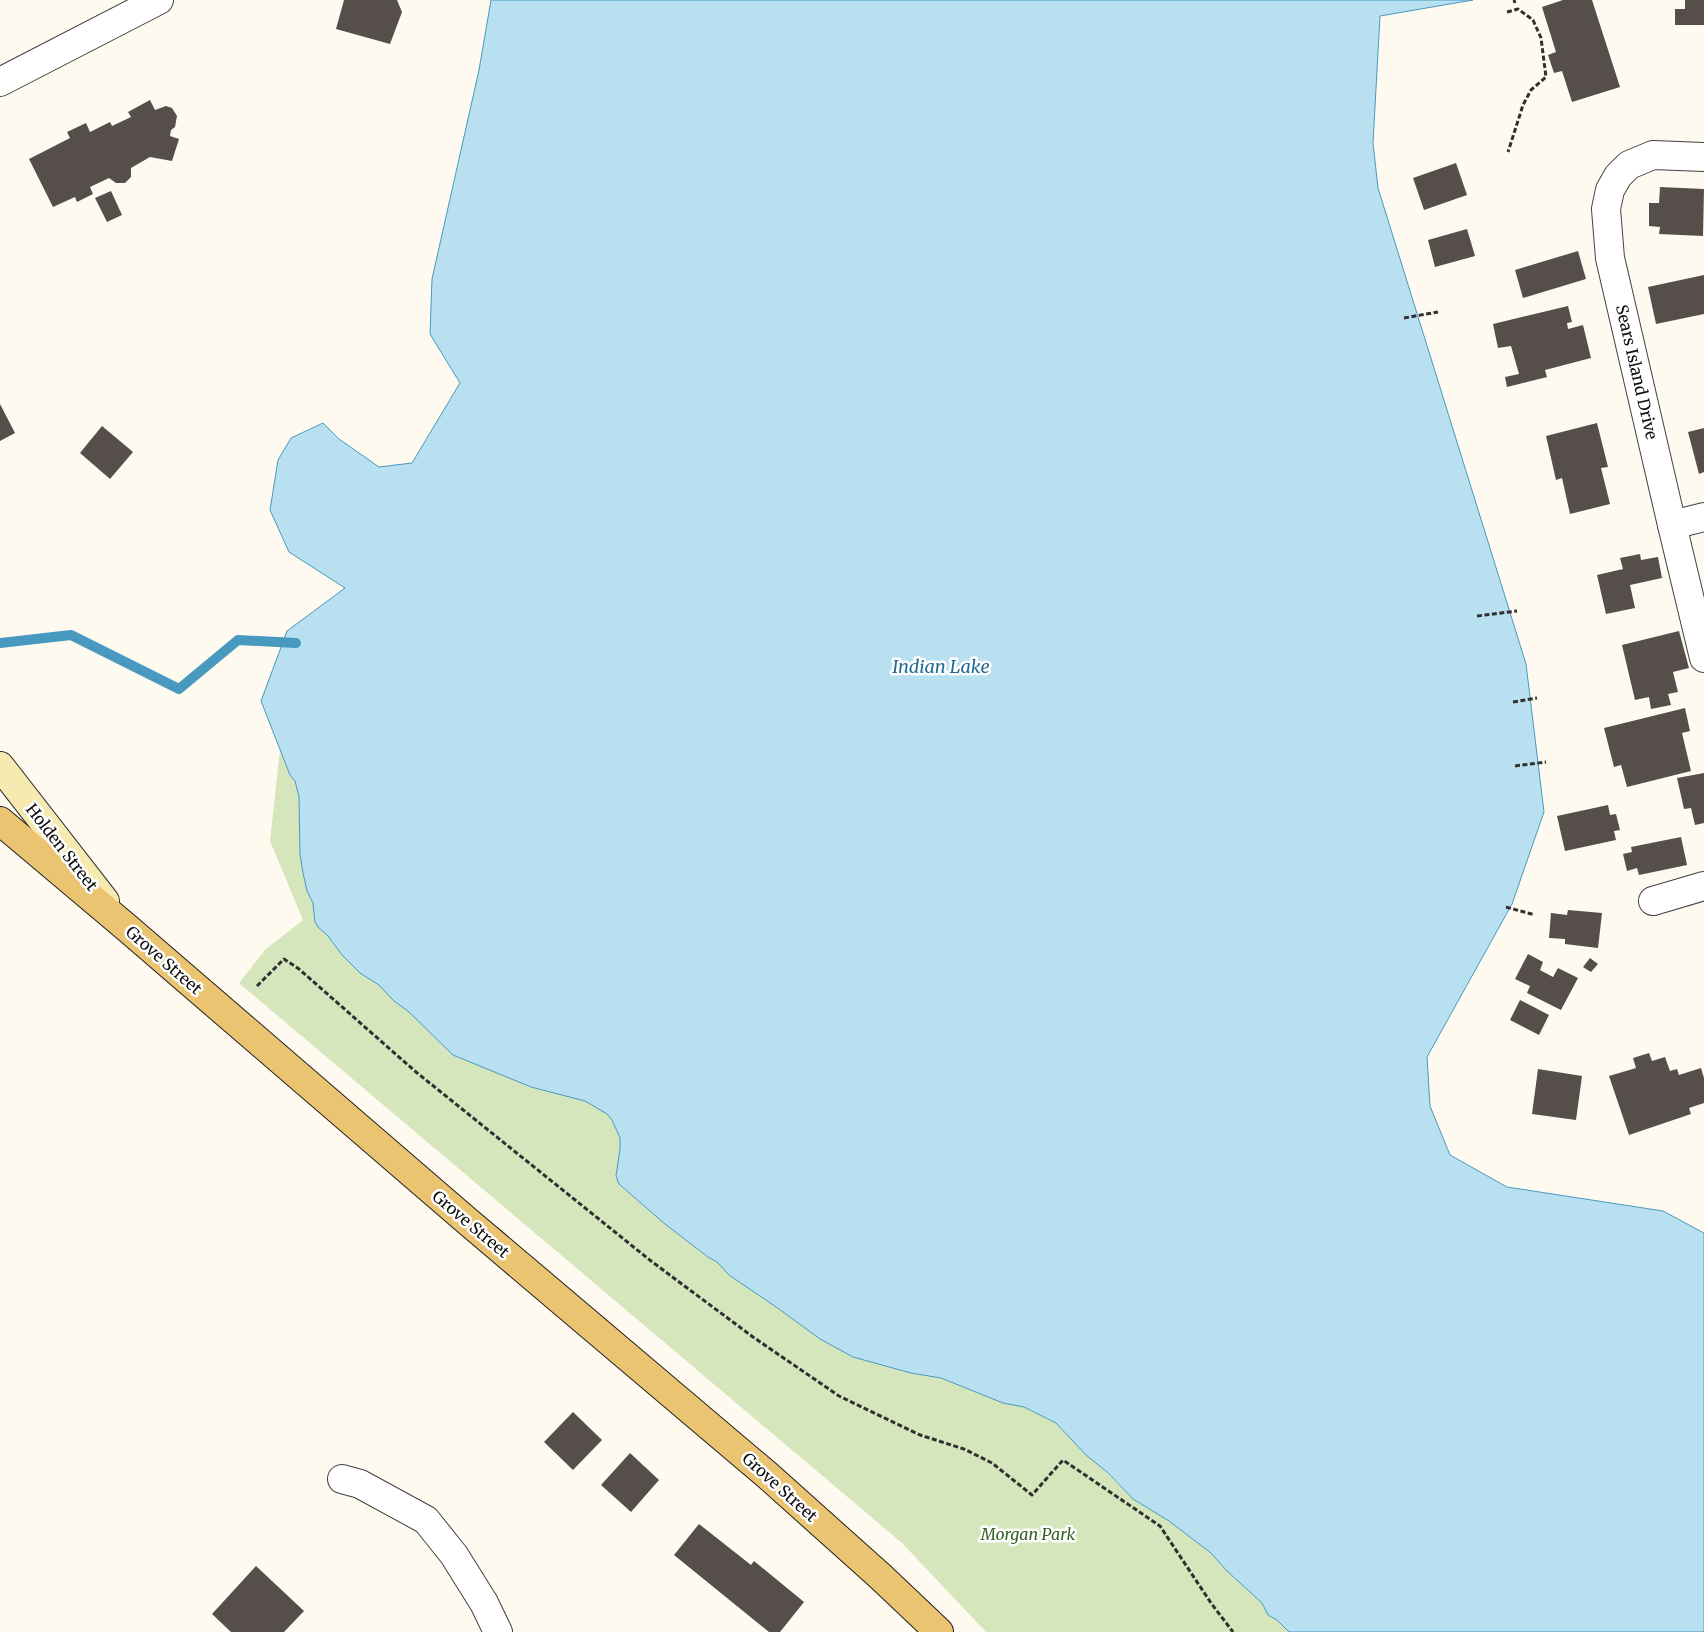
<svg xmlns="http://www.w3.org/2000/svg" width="1704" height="1632" font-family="Merriweather,serif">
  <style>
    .green { fill: #d5e5bc }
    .water { fill: #b9e0f0; stroke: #4799c0 }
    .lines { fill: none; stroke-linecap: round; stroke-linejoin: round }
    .stream { stroke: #4799c0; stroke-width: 10 }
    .building { fill: #554e4b }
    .street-casing { stroke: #414141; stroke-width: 30 }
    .secondary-casing { stroke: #303030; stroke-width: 30 }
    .primary-casing { stroke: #1f1f1f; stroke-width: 30 }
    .path { stroke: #303030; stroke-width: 3; stroke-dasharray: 5 2.5; stroke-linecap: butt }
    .street { stroke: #fff; stroke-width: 28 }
    .secondary { stroke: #f7eab1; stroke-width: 28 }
    .primary { stroke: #ebc472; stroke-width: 28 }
    .labels { text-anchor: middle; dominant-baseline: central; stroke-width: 5; stroke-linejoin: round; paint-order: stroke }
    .street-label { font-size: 16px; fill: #0e0e0e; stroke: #fff }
    .park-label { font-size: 16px; font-style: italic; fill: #355f24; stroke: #fff }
    .water-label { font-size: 18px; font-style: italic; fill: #236b94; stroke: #fff }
  </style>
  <rect width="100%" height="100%" fill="#fefaf0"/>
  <path class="green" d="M280 750 290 775 295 781 299 797 300 854 305 882 310 898 313 903 315 922 318 927 328 936 342 955 360 973 379 985 394 1001 409 1012 450 1052 453 1055 531 1087 585 1101 607 1114 612 1120 620 1138V1149L616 1176 619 1184 665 1224 708 1257 717 1262 729 1275 779 1309 820 1339 853 1357 911 1373 941 1378 1003 1403 1024 1407 1056 1423 1133 1499 1169 1521 1211 1553 1227 1571 1262 1603 1268 1615 1277 1620 1289 1632H986L902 1543 239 983 266 949 303 920 270 841Z"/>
  <path class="water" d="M491 0H1473L1380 16 1373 143 1378 188 1526 664 1544 812 1512 904 1427 1057 1430 1106 1450 1155 1507 1187 1663 1211 1704 1233V1632H1289L1277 1620 1268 1615 1262 1603 1227 1571 1211 1553 1169 1521 1133 1499 1107 1472 1086 1455 1056 1423 1024 1407 1003 1403 941 1378 911 1373 853 1357 820 1339 779 1309 729 1275 717 1262 708 1257 665 1224 619 1184 616 1176 620 1149V1138L612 1120 607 1114 585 1101 531 1087 453 1055 409 1012 394 1001 379 985 360 973 342 955 328 936 318 927 315 922 313 903 307 891 303 873 300 854 299 797 295 781 290 775 261 701 287 631 345 588 289 552 270 510 278 460 291 438 323 423 339 439 379 467 412 463 460 383 430 334 432 279 479 70Z"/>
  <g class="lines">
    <path class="stream" d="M0 643 71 635 179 689 238 640 296 643"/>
  </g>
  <g class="building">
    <path d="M344 0H397L402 12 390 44 336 29Z"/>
    <path d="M1563 0H1592L1620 87 1572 102 1562 71 1554 73 1548 55 1556 52 1542 7Z"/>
    <path d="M1685 0H1704V25H1675V9H1685Z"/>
    <path d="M150 100 155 110 166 106 172 108 177 116 175 127 171 130 170 136 179 139 172 161 150 157 131 168V177L125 183H116L109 178 90 187 93 194 77 202 75 197 53 207 29 159 70 138 67 132 86 123 90 132 110 122 112 126 131 117 128 112Z"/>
    <path d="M1456 163 1467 195 1424 210 1413 178Z"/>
    <path d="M1660 187 1704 189 1703 236 1659 234 1660 227 1649 226V203H1659Z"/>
    <path d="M111 191 122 215 107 222 95 198Z"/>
    <path d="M1467 229 1475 256 1435 267 1428 240Z"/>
    <path d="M1578 251 1586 279 1523 298 1515 270Z"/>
    <path d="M1704 275V314L1656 324 1648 287Z"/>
    <path d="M1568 306 1572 322 1567 323 1568 329 1583 325 1591 358 1545 370 1547 377 1507 387 1505 377 1519 374 1511 346 1498 348 1493 324Z"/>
    <path d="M0 404 15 433 0 441Z"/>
    <path d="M1597 423 1608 467 1601 468 1610 504 1570 514 1562 478 1556 480 1546 436Z"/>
    <path d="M102 426 133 452 110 479 80 453Z"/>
    <path d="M1704 428V472L1699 474 1688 432Z"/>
    <path d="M1640 554 1641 560 1658 557 1662 578 1630 585 1635 608 1606 614 1597 575 1623 569 1620 558Z"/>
    <path d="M1679 631 1689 668 1673 672 1678 692 1668 694 1671 705 1651 709 1649 697 1635 700 1622 645Z"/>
    <path d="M1685 708 1690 731 1682 733 1691 771 1627 787 1621 765 1614 767 1604 728Z"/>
    <path d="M1704 773V823L1695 825 1691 808 1684 809 1677 778Z"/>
    <path d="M1608 805 1610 815 1616 814 1620 830 1614 831 1616 840 1565 851 1557 816Z"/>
    <path d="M1681 837 1687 865 1639 875 1637 868 1627 871 1623 854 1632 852 1631 847Z"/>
    <path d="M1568 910 1602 913 1598 948 1565 944V939L1549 938 1551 913 1567 915Z"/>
    <path d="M1528 954 1543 962 1540 970 1553 977 1558 968 1578 978 1561 1010 1527 993 1530 986 1515 979Z"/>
    <path d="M1590 958 1598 964 1591 972 1583 967Z"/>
    <path d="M1520 1000 1549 1015 1539 1035 1510 1020Z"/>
    <path d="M1649 1053 1652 1061 1665 1057 1670 1071 1677 1069 1679 1075 1701 1068 1704 1078V1103L1689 1108 1691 1114 1629 1135 1609 1076 1636 1068 1633 1058Z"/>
    <path d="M1538 1069 1582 1076 1576 1120 1532 1114Z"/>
    <path d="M573 1412 602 1440 573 1470 544 1442Z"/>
    <path d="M630 1453 659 1480 631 1512 601 1485Z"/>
    <path d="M699 1524 751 1565 754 1561 804 1602 780 1632H769L674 1555Z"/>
    <path d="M256 1566 304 1611 284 1632H231L212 1614Z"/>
  </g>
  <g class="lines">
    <g class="street-casing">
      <g id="street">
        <path d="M0 82 159 0"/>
        <path d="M1704 157 1653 155 1629 165 1618 176 1610 190 1606 209 1610 258 1672 525 1704 658"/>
        <path d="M1672 525 1704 517"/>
        <path d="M1653 901 1704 886"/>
        <path d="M342 1479 360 1484 426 1520 454 1555 484 1603 498 1632"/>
      </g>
    </g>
    <g class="secondary-casing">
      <path id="secondary" d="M0 766 105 901"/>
    </g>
    <g class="primary-casing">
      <path id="primary" d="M0 821 126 927 466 1220 766 1474 880 1576 939 1632"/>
    </g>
    <g class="path">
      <path d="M1514 0 1515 3"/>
      <path d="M1507 12 1518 9 1533 20 1541 38 1546 77 1531 90 1523 105 1508 152"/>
      <path d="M1404 318 1438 312"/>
      <path d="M1477 616 1517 611"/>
      <path d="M1513 702 1537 698"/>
      <path d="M1515 766 1546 762"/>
      <path d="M1506 907 1535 915"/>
      <path d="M257 986 284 959 299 969 416 1072 651 1261 753 1337 839 1396 920 1435 964 1449 992 1463 1032 1495 1063 1460 1160 1526 1211 1603 1233 1632"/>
    </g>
    <use href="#street" class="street"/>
    <use href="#secondary" class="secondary"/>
    <use href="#primary" class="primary"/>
  </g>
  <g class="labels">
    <g class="street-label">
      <text transform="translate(1637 372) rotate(77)">Sears Island Drive</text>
      <text transform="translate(62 847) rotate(52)">Holden Street</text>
      <text transform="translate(164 960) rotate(41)">Grove Street</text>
      <text transform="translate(471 1224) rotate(40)">Grove Street</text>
      <text transform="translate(780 1487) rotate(42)">Grove Street</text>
    </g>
    <g class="park-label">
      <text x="1028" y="1534">Morgan Park</text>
    </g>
    <g class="water-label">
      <text x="941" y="666">Indian Lake</text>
    </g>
  </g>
</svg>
